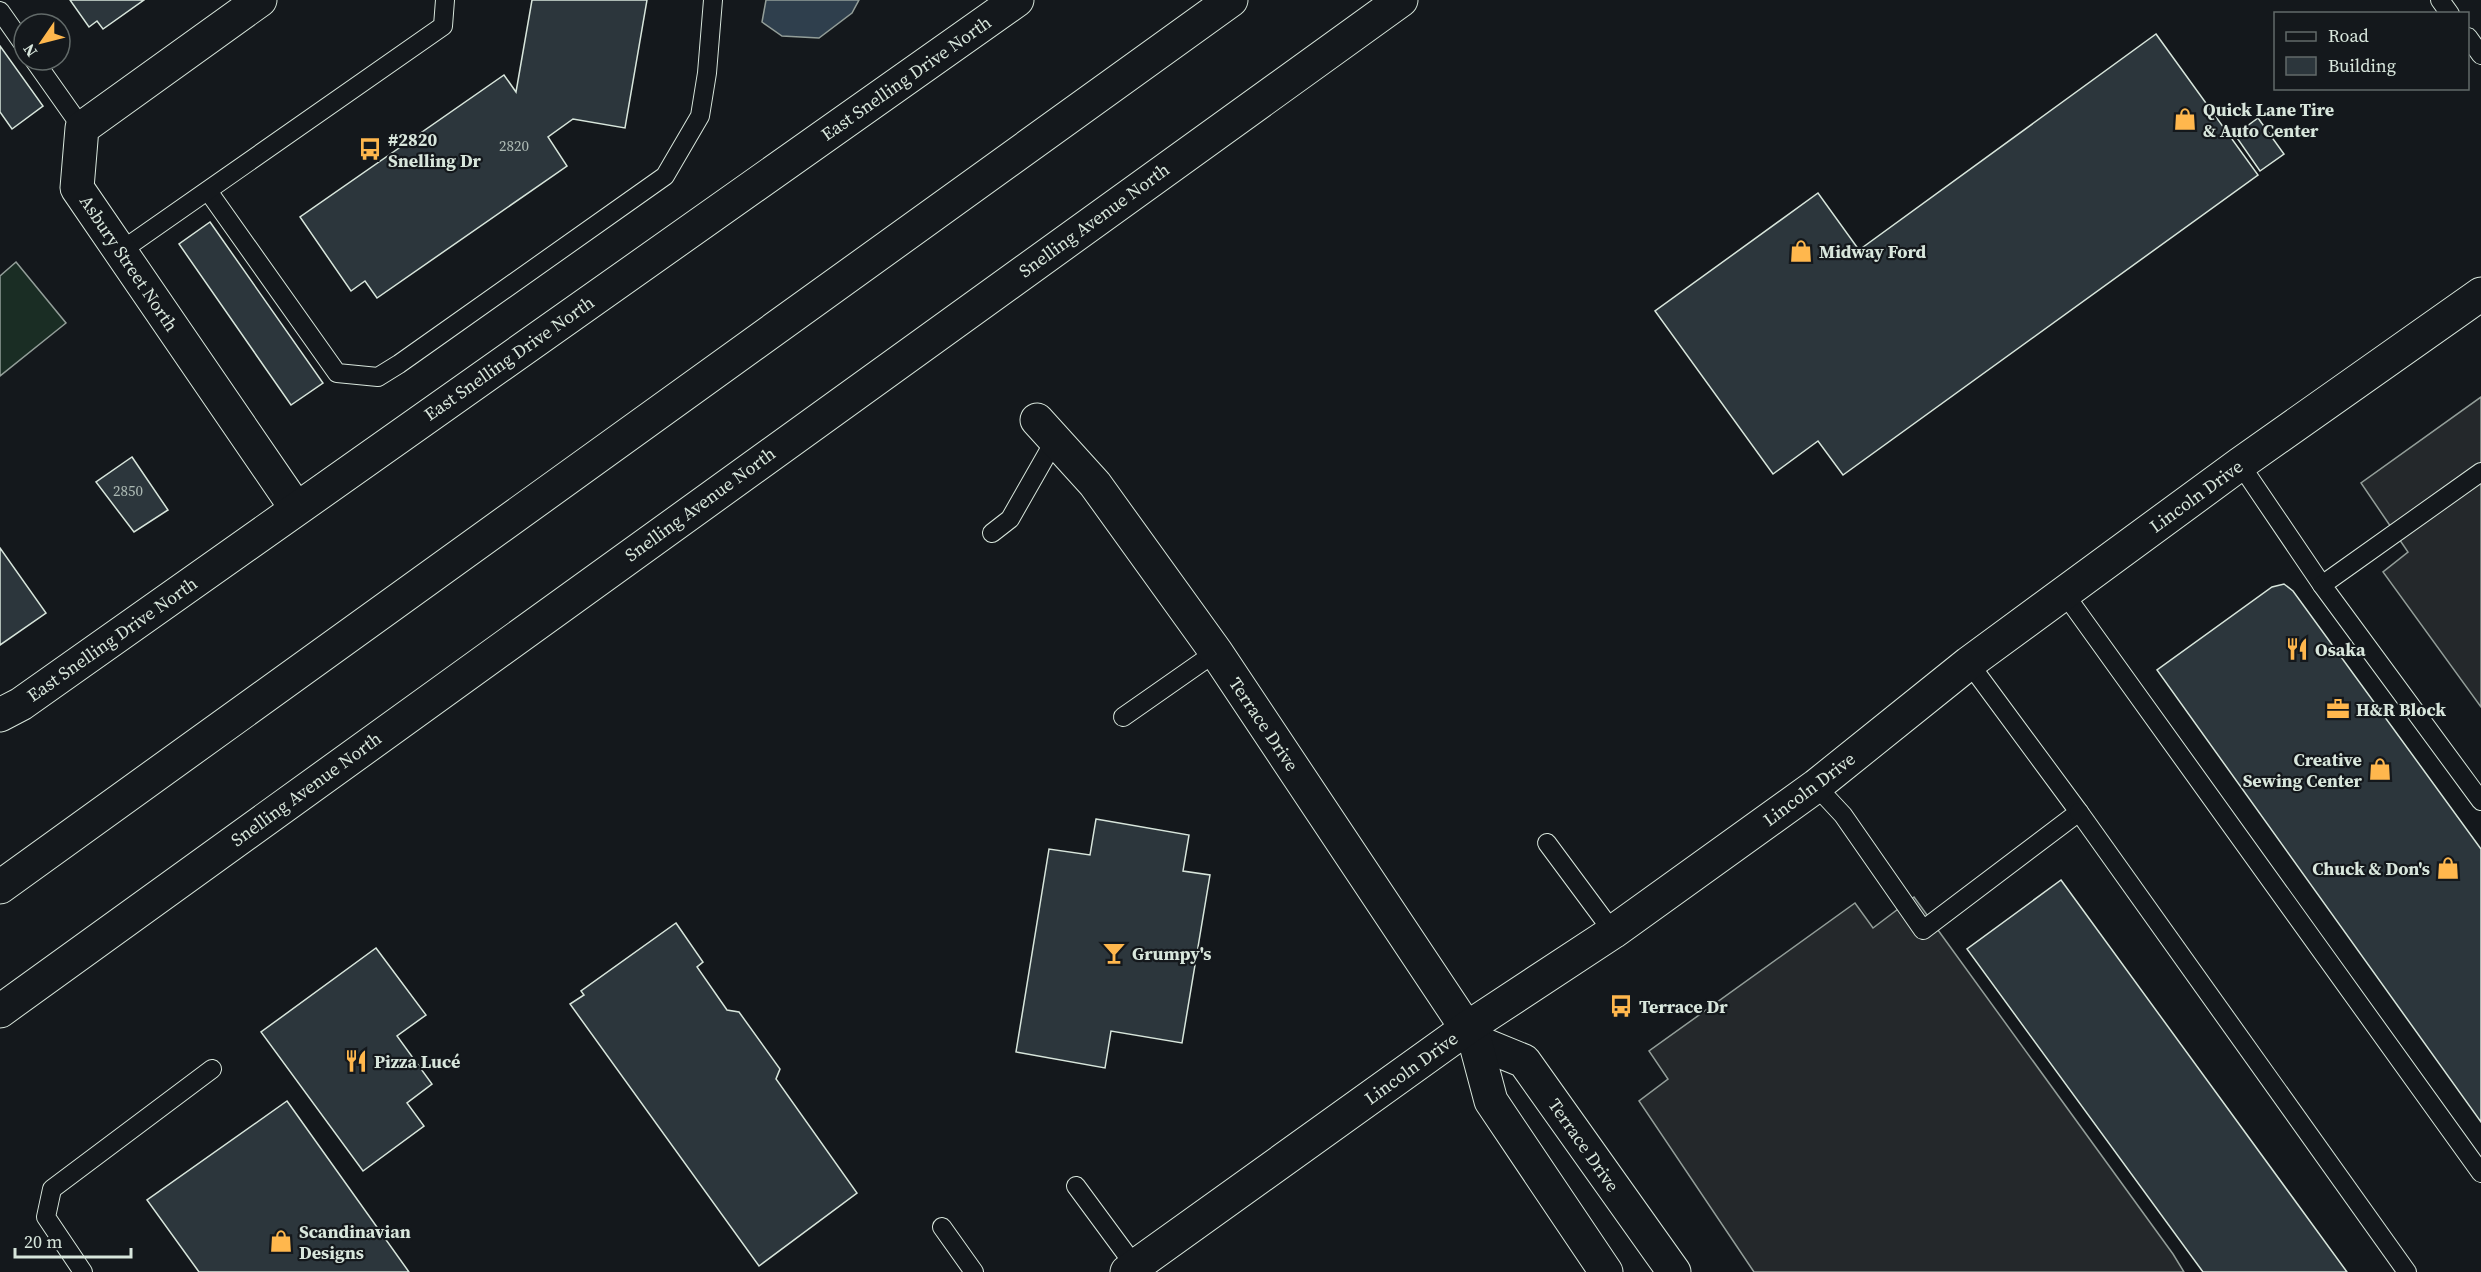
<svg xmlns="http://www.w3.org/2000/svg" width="2481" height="1272" font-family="'Source Serif 4',serif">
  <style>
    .green { fill: #1a2d24; stroke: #939e99; stroke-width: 1.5 }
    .parking { fill: #24282b; stroke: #939e99; stroke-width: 1.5 }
    .water { fill: #2f3f4d; stroke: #939e99; stroke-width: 1.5 }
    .building { fill: #2c363c; stroke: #d8e6dc; stroke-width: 1.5 }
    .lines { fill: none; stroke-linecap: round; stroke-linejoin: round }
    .service-casing { stroke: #d8e6dc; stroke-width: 20 }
    .minor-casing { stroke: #d8e6dc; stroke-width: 35 }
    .tertiary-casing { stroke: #d8e6dc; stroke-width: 35 }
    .trunk-casing { stroke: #d8e6dc; stroke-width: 35 }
    .service { stroke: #14181c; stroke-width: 18 }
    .minor { stroke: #14181c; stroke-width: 33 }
    .tertiary { stroke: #14181c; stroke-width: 33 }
    .trunk { stroke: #14181c; stroke-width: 33 }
    .labels { text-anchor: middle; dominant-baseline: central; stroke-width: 4.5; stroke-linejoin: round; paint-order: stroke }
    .number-label { font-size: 15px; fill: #adbab4 }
    .street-label { font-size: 18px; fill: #d8e6dc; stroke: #14181c }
    .poi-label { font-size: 18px; font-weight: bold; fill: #d8e6dc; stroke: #14181c; text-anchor: start }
  </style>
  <rect width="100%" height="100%" fill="#14181c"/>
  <path class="green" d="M16 262 66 323 0 376V276Z"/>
  <g class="parking">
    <path d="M2481 397V707L2383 572 2408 552 2361 483Z"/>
    <path d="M1914 897 2173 1254 2184 1272H1754L1639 1101 1668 1079 1649 1051 1855 903 1873 928Z"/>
  </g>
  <path class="water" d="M766 0H859L852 13 819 38 782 36 762 22Z"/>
  <g class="building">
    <path d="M70 0H144L103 29 97 21 89 27Z"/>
    <path d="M532 0H647L625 128 573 119 548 137 567 166 377 298 365 281 351 291 300 217 504 75 516 92Z"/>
    <path d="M2156 34 2258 175 1843 475 1818 441 1773 474 1655 311 1818 193 1859 250Z"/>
    <path d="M0 46 43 106 12 129 0 112Z"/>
    <path d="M2258 118 2284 154 2260 171 2235 135Z"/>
    <path d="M210 222 323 383 291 405 179 244Z"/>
    <path d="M132 457 168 510 134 532 96 482Z"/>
    <path d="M0 548 46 613 0 645Z"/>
    <path d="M2284 584 2293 591 2481 849V1122L2157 670 2272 587Z"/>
    <path d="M1096 819 1189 835 1183 871 1210 875 1182 1043 1111 1031 1105 1068 1016 1052 1049 849 1090 855Z"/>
    <path d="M2061 880 2347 1272H2203L1967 949Z"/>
    <path d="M676 923 703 962 697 967 727 1010 739 1012 780 1069 776 1079 857 1193 759 1266 570 1004 584 995 581 991Z"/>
    <path d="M376 948 426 1015 397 1036 432 1084 407 1103 424 1126 363 1171 261 1032Z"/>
    <path d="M287 1101 409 1272H199L147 1200Z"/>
  </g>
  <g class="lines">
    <g class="service-casing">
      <g id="service">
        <path d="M2440 0 2450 14"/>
        <path d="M0 11 24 45"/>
        <path d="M2468 37 2481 55"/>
        <path d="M34 60 82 128"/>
        <path d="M208 191 337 373 378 377 399 364 665 176 700 116 707 73 713 0"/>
        <path d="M121 251 443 26 445 0"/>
        <path d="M2240 464 2322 585"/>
        <path d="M2481 472 2322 585 2481 801"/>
        <path d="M992 533 1010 519 1055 440"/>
        <path d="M2064 593 2481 1173"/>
        <path d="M1123 717 1216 652"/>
        <path d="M1816 786 1843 815 1923 930 2079 812 1969 663"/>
        <path d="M2079 812 2407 1272"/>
        <path d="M1547 843 1613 932"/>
        <path d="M1076 1186 1135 1266"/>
        <path d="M942 1227 974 1272"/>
        <path d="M83 1272 46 1217 52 1189 212 1069"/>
      </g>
    </g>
    <g class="minor-casing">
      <g id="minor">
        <path d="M260 0 82 128 77 188 296 508"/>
        <path d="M1037 420 1095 484 1216 652 1475 1041"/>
      </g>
    </g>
    <g class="tertiary-casing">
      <g id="tertiary">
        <path d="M0 715 21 704 1017 0"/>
        <path d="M1475 1041 1524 1061 1674 1272"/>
        <path d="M1475 1041 1491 1101 1606 1272"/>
        <path d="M1127 1272 1467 1028 1613 932 1816 786 1969 663 2240 464 2481 294"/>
      </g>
    </g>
    <g class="trunk-casing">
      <g id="trunk">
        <path d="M0 887 1231 0"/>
        <path d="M0 1011 1401 0"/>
      </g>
    </g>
    <use href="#service" class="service"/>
    <use href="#minor" class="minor"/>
    <use href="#tertiary" class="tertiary"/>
    <use href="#trunk" class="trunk"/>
  </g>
  <defs>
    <g id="shop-bare" transform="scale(1.8)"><path d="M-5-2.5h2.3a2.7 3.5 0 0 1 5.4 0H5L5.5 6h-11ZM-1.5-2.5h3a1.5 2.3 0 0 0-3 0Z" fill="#ffb74d" stroke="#14181c" stroke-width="2.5" paint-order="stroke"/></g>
    <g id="bus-bare" transform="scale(1.8)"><path d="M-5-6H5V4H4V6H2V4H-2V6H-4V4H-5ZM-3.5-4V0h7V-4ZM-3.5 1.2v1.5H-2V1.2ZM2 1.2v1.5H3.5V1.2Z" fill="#ffb74d" stroke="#14181c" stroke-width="2.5" paint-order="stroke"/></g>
    <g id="restaurant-bare" transform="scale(1.8)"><path d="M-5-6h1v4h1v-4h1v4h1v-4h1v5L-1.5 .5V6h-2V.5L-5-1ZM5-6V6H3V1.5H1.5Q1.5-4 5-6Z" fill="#ffb74d" stroke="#14181c" stroke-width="2.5" paint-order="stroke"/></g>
    <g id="office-bare" transform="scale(1.8)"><path d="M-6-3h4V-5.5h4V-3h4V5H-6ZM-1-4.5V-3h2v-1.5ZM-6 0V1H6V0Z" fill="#ffb74d" stroke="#14181c" stroke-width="2.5" paint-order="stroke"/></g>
    <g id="bar-bare" transform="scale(1.8)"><path d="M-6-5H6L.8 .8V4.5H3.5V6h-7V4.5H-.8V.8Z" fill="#ffb74d" stroke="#14181c" stroke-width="2.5" paint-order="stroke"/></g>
  </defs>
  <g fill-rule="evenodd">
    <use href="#shop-bare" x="2185" y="119"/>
    <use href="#bus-bare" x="370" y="149"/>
    <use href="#shop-bare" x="1801" y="251"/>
    <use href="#restaurant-bare" x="2297" y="649"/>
    <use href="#office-bare" x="2338" y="709"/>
    <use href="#shop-bare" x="2380" y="769"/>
    <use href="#shop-bare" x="2448" y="868"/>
    <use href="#bar-bare" x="1114" y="953"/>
    <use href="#bus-bare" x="1621" y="1006"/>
    <use href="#restaurant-bare" x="356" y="1061"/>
    <use href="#shop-bare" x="281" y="1241"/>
  </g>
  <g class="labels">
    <g class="number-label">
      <text x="514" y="145">2820</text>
      <text x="128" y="490">2850</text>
    </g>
    <g class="street-label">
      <text transform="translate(906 78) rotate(-35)">East Snelling Drive North</text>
      <text transform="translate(1094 220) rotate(-36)">Snelling Avenue North</text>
      <text transform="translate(129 263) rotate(56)">Asbury Street North</text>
      <text transform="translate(509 358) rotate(-35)">East Snelling Drive North</text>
      <text transform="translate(2196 496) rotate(-36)">Lincoln Drive</text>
      <text transform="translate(700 504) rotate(-36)">Snelling Avenue North</text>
      <text transform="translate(112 639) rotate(-35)">East Snelling Drive North</text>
      <text transform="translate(1264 724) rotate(56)">Terrace Drive</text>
      <text transform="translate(306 789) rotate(-36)">Snelling Avenue North</text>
      <text transform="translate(1809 789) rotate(-37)">Lincoln Drive</text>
      <text transform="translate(1411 1068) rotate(-36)">Lincoln Drive</text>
      <text transform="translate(1584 1145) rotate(55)">Terrace Drive</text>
    </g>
    <g class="poi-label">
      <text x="2203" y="109">Quick Lane Tire<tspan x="2203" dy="21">&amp; Auto Center</tspan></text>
      <text x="388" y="139">#2820<tspan x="388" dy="21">Snelling Dr</tspan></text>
      <text x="1819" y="251">Midway Ford</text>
      <text x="2315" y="649">Osaka</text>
      <text x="2356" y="709">H&amp;R Block</text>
      <text x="2362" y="759" text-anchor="end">Creative<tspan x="2362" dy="21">Sewing Center</tspan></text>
      <text x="2430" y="868" text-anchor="end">Chuck &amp; Don's</text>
      <text x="1132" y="953">Grumpy's</text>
      <text x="1639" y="1006">Terrace Dr</text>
      <text x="374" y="1061">Pizza Lucé</text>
      <text x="299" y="1231">Scandinavian<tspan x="299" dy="21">Designs</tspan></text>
    </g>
  </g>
  <rect x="2274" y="12" width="195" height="78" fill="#14181c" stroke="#626a69" stroke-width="1.5"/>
  <rect x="2286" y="32" width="30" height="9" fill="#14181c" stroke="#626a69" stroke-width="1.5"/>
  <text x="2328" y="42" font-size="18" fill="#d8e6dc">Road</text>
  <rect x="2286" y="57" width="30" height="18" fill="#2c363c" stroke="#626a69" stroke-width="1.5"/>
  <text x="2328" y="72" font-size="18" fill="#d8e6dc">Building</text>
  <g transform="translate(42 42) rotate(235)"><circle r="28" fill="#14181c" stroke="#626a69" stroke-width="1.5"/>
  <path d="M0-4.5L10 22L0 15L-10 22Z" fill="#ffb74d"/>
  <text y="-9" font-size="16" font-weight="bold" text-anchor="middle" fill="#d8e6dc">N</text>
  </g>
  <path d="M15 1248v9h116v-9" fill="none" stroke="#d8e6dc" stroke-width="3"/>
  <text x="24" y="1248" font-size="18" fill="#d8e6dc" stroke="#14181c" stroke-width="4.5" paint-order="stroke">20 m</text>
</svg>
